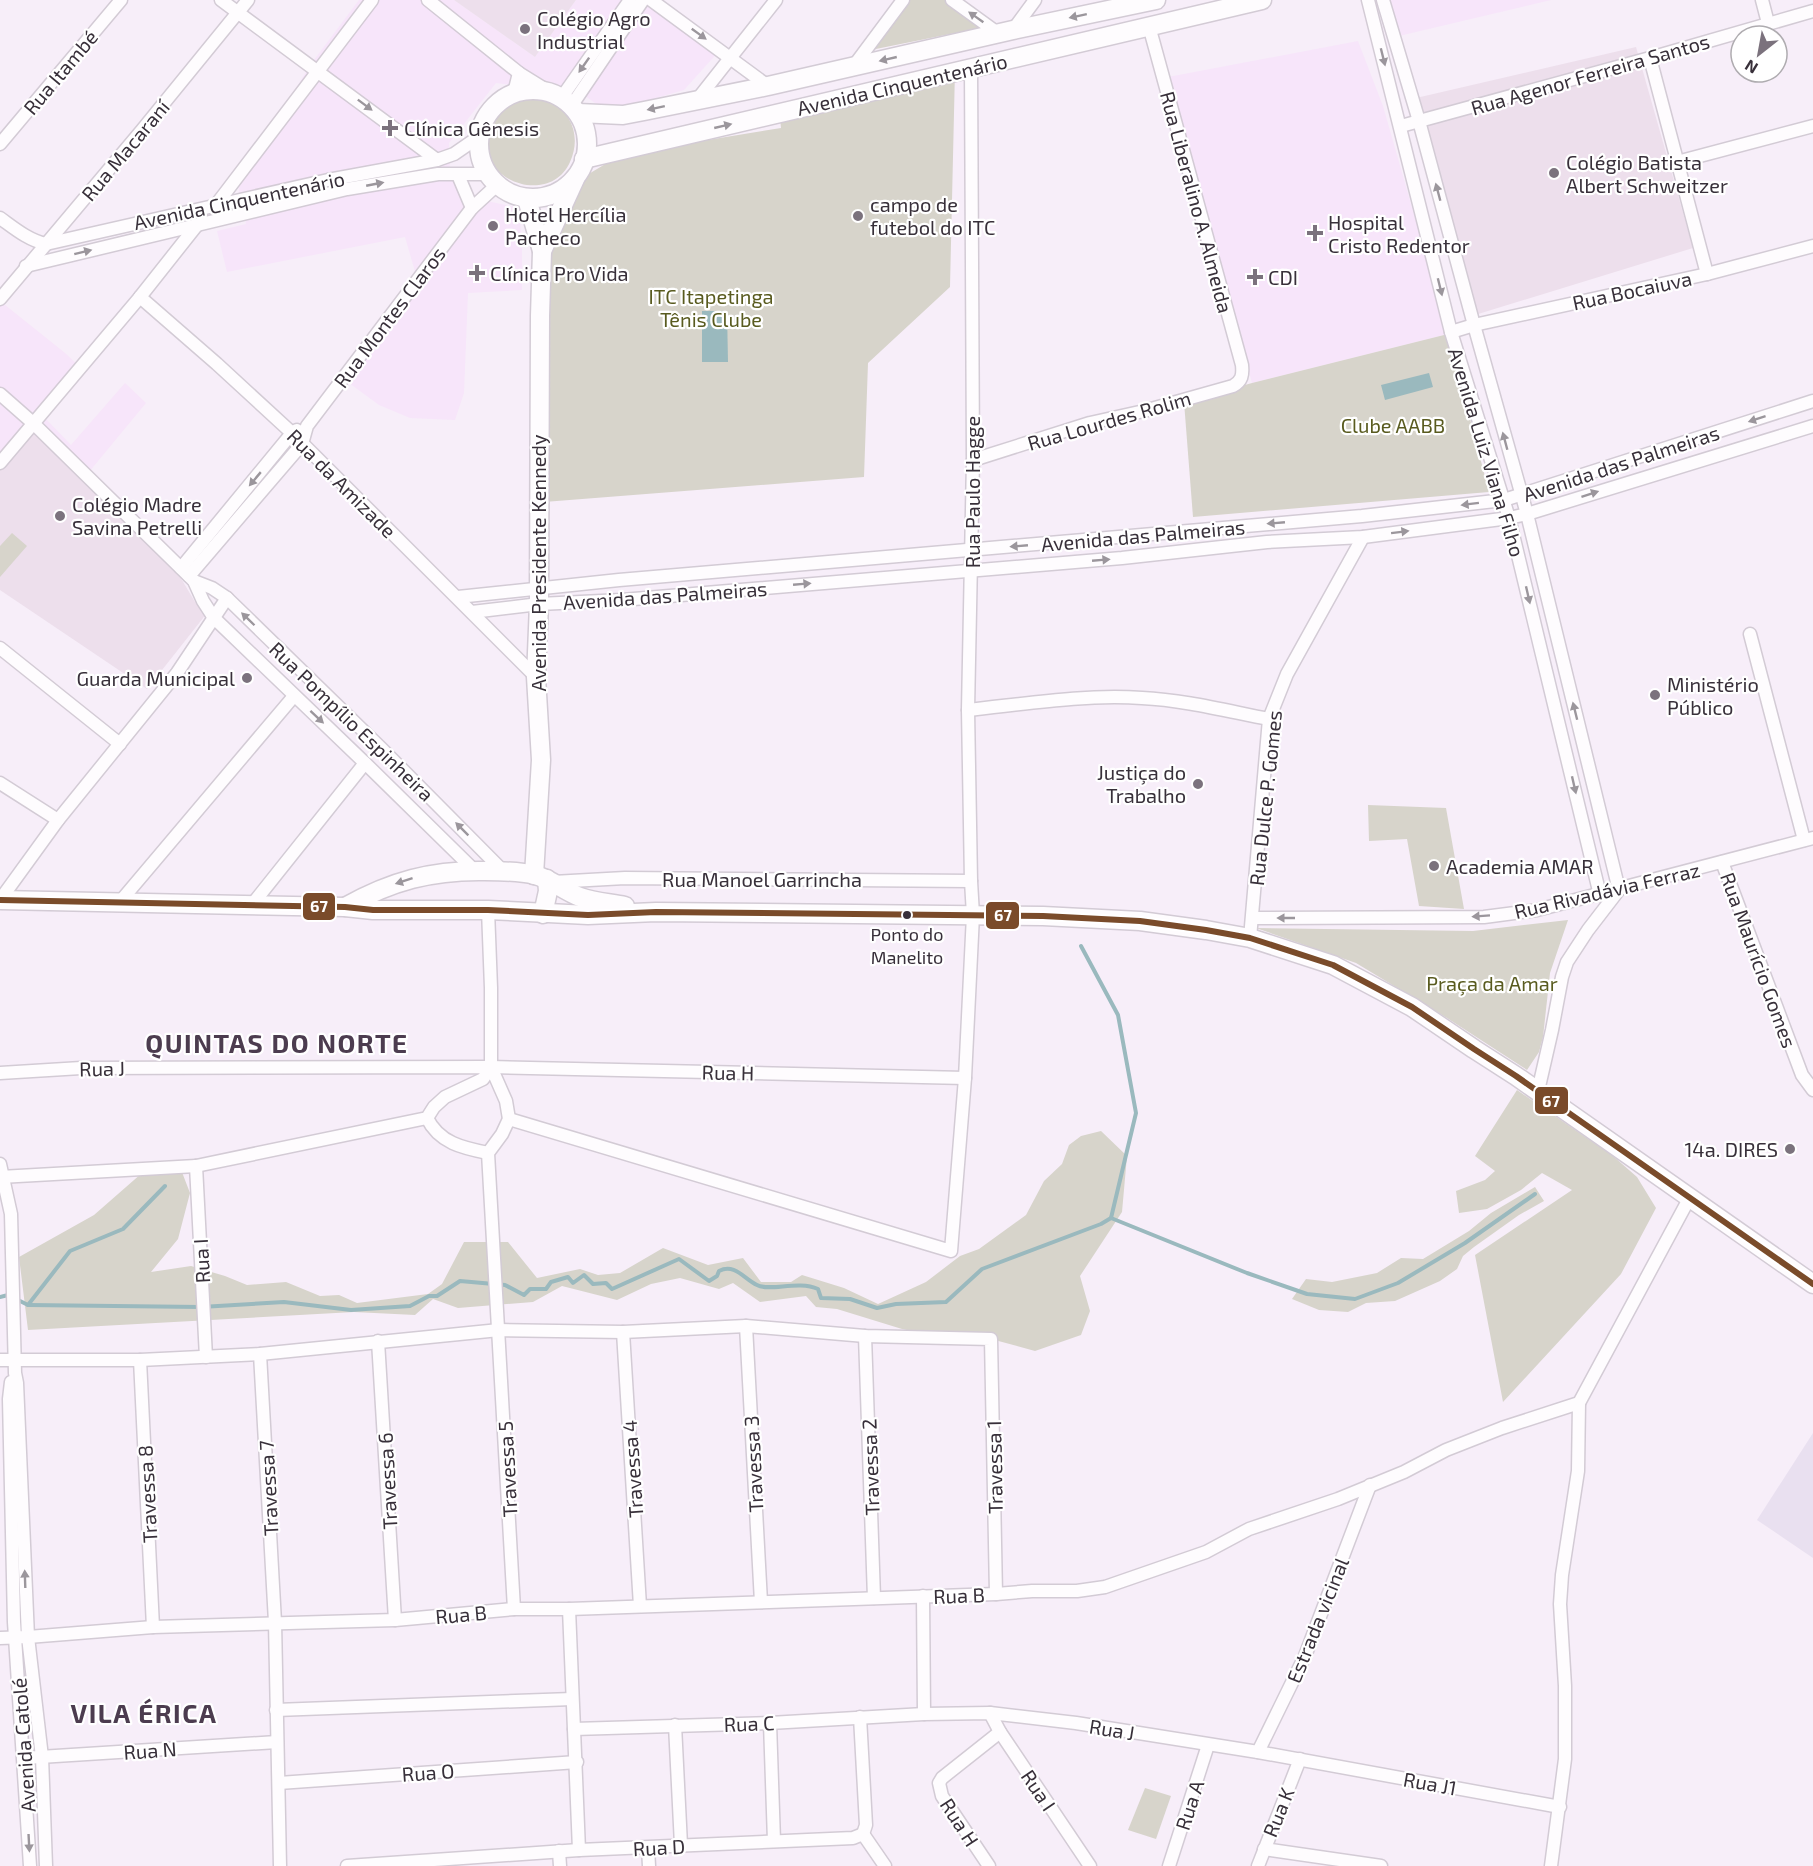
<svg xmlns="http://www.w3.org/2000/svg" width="1813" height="1866" font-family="'Exo 2',sans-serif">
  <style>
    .built { fill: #f7e5fa }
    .industrial { fill: #e9e0f0 }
    .education { fill: #eddfec }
    .green { fill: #d7d4cb }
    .water { fill: #9ab9be }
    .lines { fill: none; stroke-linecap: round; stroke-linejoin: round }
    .stream { stroke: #9ab9be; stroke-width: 4 }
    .minor-casing { stroke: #d3cbd5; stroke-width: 15 }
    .secondary-casing { stroke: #d3cbd5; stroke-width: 21 }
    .minor { stroke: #fefcfe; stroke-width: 12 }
    .secondary { stroke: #fefcfe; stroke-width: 18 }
    .bus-1-casing { stroke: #fff; stroke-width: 10 }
    .bus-1 { stroke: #7a4b2a; stroke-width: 6 }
    .oneway { fill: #9b969c }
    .poi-dot { fill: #7b727d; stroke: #fff; stroke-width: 2 }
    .bus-dot { fill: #38303a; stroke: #fff; stroke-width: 2 }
    .labels { text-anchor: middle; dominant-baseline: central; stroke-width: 4.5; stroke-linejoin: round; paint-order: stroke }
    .bus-label { font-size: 18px; fill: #38303a; stroke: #fff }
    .poi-label { font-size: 20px; fill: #38303a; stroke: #fff; text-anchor: start }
    .street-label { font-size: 20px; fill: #38303a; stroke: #fff }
    .park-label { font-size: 20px; fill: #595b1f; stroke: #fff }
    .district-label { font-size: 26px; font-weight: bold; letter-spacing: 1.5px; fill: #4c3c4f; stroke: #fff }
    .line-badge { stroke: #fff; stroke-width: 2 }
    .badge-label { font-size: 16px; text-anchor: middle; font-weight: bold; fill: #fff }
  </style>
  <rect width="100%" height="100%" fill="#f7eef9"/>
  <g class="built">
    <path d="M359 0H454L535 57 576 0H657L720 50 684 90 617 109 602 108 581 93 496 83 449 143 450 176 464 202 487 201 519 208 522 249V290L468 293 464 393 455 420 410 418 379 405 338 375 416 275 405 237 227 272 217 231 246 224 236 175 275 122 311 64Z"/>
    <path d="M1389 0H1551L1399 36Z"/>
    <path d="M1358 41 1383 106 1448 334 1252 383 1168 77Z"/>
    <path d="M0 289 5 305 65 353 81 368 43 416 71 445 125 383 146 403 84 478 0 455Z"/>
  </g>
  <path class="industrial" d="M1813 1433V1558L1757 1520Z"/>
  <g class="education">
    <path d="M454 0H576L535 57Z"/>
    <path d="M1636 47 1693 248 1475 315 1416 98Z"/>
    <path d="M33 430 179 575 195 602 207 613 147 689 0 590V468Z"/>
  </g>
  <g class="green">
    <path d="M897 0H946L985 27 856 53Z"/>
    <path d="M955 70 950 287 868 363 864 477 544 502V245L577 181 622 154 781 128 779 108Z"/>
    <path d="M531 96C536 97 543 98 548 101 573 112 581 138 570 162 548 212 460 174 495 121 506 103 511 101 531 96Z"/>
    <path d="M1448 334 1489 492 1193 517 1184 402 1252 383Z"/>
    <path d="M12 533 27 546 0 577V546Z"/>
    <path d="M1368 805 1446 808 1464 909 1419 906 1407 839 1369 841Z"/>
    <path d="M1568 920 1550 973 1543 1037 1539 1052 1527 1070 1447 1018 1356 963 1256 928 1473 931Z"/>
    <path d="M1517 1090 1613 1156 1637 1177 1656 1208 1621 1274 1503 1402 1475 1255 1572 1190 1542 1173 1521 1190 1487 1209 1459 1213 1456 1191 1485 1180 1495 1171 1475 1156Z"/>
    <path d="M1101 1131 1127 1156 1122 1212 1080 1276 1090 1311 1081 1335 1035 1351 991 1339 973 1344 902 1329 837 1309 816 1307 806 1296 760 1302 733 1283 719 1289 680 1278 651 1284 617 1300 562 1286 533 1302 458 1308 433 1299 415 1315 354 1312 28 1330 19 1257 94 1215 142 1173 180 1167 190 1193 178 1239 151 1272 191 1266 225 1276 247 1285 286 1282 320 1296 339 1295 357 1303 428 1294 442 1284 464 1242H508L537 1278 580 1269 598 1275 620 1273 663 1248 708 1265 743 1258 761 1282H791L802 1275 844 1288 878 1304 926 1282 960 1256 979 1249 1026 1215 1044 1181 1062 1164 1069 1145 1081 1136Z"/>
    <path d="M1535 1187 1544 1201 1519 1215 1474 1247 1463 1256 1457 1269 1440 1281 1395 1301 1366 1303 1348 1312 1319 1310 1292 1299 1306 1279 1332 1282 1377 1273 1401 1258 1423 1259 1469 1231 1491 1213Z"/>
    <path d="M1145 1788 1171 1796 1156 1839 1128 1830Z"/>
  </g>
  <g class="water">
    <path d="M702 311H727L728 362H702Z"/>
    <path d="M1429 373 1433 387 1385 400 1381 385Z"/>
  </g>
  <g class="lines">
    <g class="stream">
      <path d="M1111 1218 1247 1273 1307 1294 1355 1299 1398 1283 1465 1243 1535 1194"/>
      <path d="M0 1297 8 1295 28 1305 70 1251 123 1229 165 1186"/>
      <path d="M28 1305 201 1307 284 1302 351 1310 410 1306 429 1296H437L460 1281 505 1285 524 1295 530 1289H546L551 1282 568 1277 573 1283 584 1275 593 1284 606 1283 612 1289 679 1259 709 1281 717 1276 719 1271C735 1263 744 1279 757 1285 770 1292 798 1280 818 1289L821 1298 850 1299 877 1308 896 1304 946 1302 982 1269 1101 1224 1111 1218 1136 1113 1118 1015 1081 946"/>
    </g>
    <g class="minor-casing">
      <g id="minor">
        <path d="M221 0 437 160"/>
        <path d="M428 0 519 73 548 91"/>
        <path d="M651 0 768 86"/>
        <path d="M952 0 999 34"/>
        <path d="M1368 0 1451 332 1509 518 1600 895"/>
        <path d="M1383 0 1419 121 1474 325 1527 514 1619 890"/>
        <path d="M1762 0 1768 23"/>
        <path d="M1013 30 1035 0"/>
        <path d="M1650 58 1707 274"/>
        <path d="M853 67 903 0"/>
        <path d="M514 93 519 73"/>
        <path d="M562 97 630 0"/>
        <path d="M697 100 776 0"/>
        <path d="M572 105 643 0"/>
        <path d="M1401 126 1650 58 1813 11"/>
        <path d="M0 144 121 0"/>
        <path d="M1677 162 1813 126"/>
        <path d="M458 175 472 208"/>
        <path d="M216 205 372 0"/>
        <path d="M0 218C14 228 28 240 46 244L328 180 437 160 454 154 480 136"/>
        <path d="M26 266 347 189 438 174H488"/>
        <path d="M140 297 217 364 292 433 536 677"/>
        <path d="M0 299 142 130 248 0"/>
        <path d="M1451 332 1474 325 1707 274 1813 246"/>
        <path d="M0 394 33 423 194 581 203 601 214 618 365 763 475 871"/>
        <path d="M973 460 1090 423 1144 411 1233 386C1242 381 1243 375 1242 365L1149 26"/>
        <path d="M0 463 140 297 197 225"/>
        <path d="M181 568 292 433 297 430"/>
        <path d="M189 576 302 444 307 426 472 208 497 185"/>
        <path d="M194 581 212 588 227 598 381 748 503 871"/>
        <path d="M458 597 619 580 1362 516 1504 500 1813 401"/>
        <path d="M472 612 539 604 622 600 1122 558 1267 542 1363 537 1509 518 1527 514 1813 426"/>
        <path d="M1750 634 1804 840"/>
        <path d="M0 648 120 744"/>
        <path d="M968 710C1025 704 1084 694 1142 698 1184 700 1227 711 1269 719"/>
        <path d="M0 783 58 820"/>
        <path d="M1722 862 1802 1075 1813 1090"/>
        <path d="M553 882 625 878 971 881"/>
        <path d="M0 900 58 820 177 673 227 598"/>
        <path d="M119 903 294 696"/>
        <path d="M251 906 365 763"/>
        <path d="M488 910 491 988V1067L506 1101 509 1119 502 1134 488 1153 514 1609"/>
        <path d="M1253 918 1484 917 1537 910 1813 838"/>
        <path d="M1250 938 1269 719 1287 674 1363 537"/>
        <path d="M0 1073 81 1068 491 1067 965 1078"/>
        <path d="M1538 1091 1552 1030 1562 977 1567 962 1588 930 1618 891"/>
        <path d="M427 1118C439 1143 463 1148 488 1153"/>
        <path d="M509 1119 951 1251 965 1078 973 915 971 881 968 710 973 460 971 68"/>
        <path d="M0 1164 11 1214 15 1373 17 1383 28 1637 42 1757 46 1866"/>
        <path d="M196 1166 206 1357"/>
        <path d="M0 1177 196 1166 427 1118 434 1107 445 1097 483 1079 491 1067"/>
        <path d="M746 1326 761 1602"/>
        <path d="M623 1332 640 1606"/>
        <path d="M865 1336 874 1598"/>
        <path d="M378 1341 395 1620"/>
        <path d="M260 1354 275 1622 280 1866"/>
        <path d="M0 1360H140L260 1354 499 1330 623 1332 746 1326 865 1336 991 1339 996 1594"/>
        <path d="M140 1360 153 1627"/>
        <path d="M11 1382 9 1399 14 1622 30 1866"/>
        <path d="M923 1596 924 1714"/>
        <path d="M569 1609 579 1850"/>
        <path d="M0 1638 28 1637 153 1627 395 1620 514 1609H569L996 1594 1032 1591H1077L1105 1587 1206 1552 1249 1529 1338 1499 1404 1472 1446 1450 1502 1428 1579 1403 1690 1197"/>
        <path d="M276 1710 572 1699"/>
        <path d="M990 1713 1000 1732 1090 1866"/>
        <path d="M860 1717 866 1825 863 1834"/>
        <path d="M770 1723 774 1841"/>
        <path d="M675 1725 681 1845"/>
        <path d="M574 1729 770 1723 924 1714 990 1713 1076 1723 1258 1752 1560 1807"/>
        <path d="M1258 1752 1305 1656 1370 1485"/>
        <path d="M24 1758 277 1742"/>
        <path d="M279 1783 577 1762"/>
        <path d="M863 1834 885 1866"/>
        <path d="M648 1848 649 1866"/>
        <path d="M1264 1849 1381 1866"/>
        <path d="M559 1851 560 1866"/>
        <path d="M347 1866 579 1850 853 1838 863 1834"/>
        <path d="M989 1866 942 1796 939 1783 942 1778 1000 1732"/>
        <path d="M1169 1866 1208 1745"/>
        <path d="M1258 1866 1300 1759"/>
        <path d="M1551 1866 1565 1759V1686L1560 1604 1562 1575 1578 1471 1579 1403"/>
      </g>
    </g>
    <g class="secondary-casing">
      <g id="secondary">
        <circle cx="533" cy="144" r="54"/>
        <path d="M578 113 623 115 644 111 768 86 1013 30 1156 0"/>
        <path d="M584 159 1262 0"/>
        <path d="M527 199 542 251 540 316 539 604 536 677 541 760 534 875"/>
        <path d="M542 251 575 179"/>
        <path d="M0 900 345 907 373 910H488L588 915 656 912 1043 916 1140 921 1206 930 1250 938 1333 965 1412 1007 1474 1049 1516 1076 1813 1284"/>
        <path d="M345 907C391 881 432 870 485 871 501 871 519 871 535 875 551 879 564 891 580 897 594 902 610 903 625 906"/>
        <path d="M543 914 548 891 547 879"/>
      </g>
    </g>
    <use href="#minor" class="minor"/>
    <use href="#secondary" class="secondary"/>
    <g class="bus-1-casing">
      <path id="bus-1" d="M0 900 345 907 373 910H488L588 915 656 912 1043 916 1140 921 1206 930 1250 938 1333 965 1412 1007 1474 1049 1516 1076 1813 1284"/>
    </g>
    <use href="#bus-1" class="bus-1"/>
  </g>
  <defs><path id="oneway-solid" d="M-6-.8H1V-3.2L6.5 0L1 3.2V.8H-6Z" transform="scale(1.5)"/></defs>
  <g class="oneway">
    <use href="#oneway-solid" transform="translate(1078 16) rotate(168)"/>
    <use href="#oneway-solid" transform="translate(976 17) rotate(-145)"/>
    <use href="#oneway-solid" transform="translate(699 34) rotate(36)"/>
    <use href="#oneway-solid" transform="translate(1383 57) rotate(76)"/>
    <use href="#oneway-solid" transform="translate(888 59) rotate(167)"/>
    <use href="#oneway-solid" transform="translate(584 65) rotate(125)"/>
    <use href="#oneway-solid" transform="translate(365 105) rotate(37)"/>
    <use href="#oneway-solid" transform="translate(656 108) rotate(168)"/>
    <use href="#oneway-solid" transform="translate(723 126) rotate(-13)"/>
    <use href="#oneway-solid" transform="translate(375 184) rotate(-11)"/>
    <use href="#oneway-solid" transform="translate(1438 192) rotate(-105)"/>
    <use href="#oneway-solid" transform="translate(83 252) rotate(-14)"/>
    <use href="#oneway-solid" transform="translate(1440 287) rotate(76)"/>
    <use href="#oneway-solid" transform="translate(1757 419) rotate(162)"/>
    <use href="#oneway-solid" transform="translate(1505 441) rotate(-105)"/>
    <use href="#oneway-solid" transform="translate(255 479) rotate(130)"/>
    <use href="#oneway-solid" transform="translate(1590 494) rotate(-18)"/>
    <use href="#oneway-solid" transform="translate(1470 504) rotate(173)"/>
    <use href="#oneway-solid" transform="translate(1276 523) rotate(175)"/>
    <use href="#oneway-solid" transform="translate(1400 532) rotate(-7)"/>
    <use href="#oneway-solid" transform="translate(1019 546) rotate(175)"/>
    <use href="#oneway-solid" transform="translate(1101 560) rotate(-5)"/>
    <use href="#oneway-solid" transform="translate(802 584) rotate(-5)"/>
    <use href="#oneway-solid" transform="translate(1528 595) rotate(77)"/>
    <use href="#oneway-solid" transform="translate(248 619) rotate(-136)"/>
    <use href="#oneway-solid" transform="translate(1575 711) rotate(-104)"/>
    <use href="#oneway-solid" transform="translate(317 717) rotate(43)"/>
    <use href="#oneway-solid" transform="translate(1574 785) rotate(77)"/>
    <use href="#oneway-solid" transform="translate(462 829) rotate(-135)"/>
    <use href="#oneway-solid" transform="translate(404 881) rotate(162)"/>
    <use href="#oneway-solid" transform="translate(1481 916) rotate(176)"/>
    <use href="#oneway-solid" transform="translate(1286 918) rotate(180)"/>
    <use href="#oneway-solid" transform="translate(25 1579) rotate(-92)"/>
    <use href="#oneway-solid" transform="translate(29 1843) rotate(87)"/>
  </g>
  <g class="poi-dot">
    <circle cx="525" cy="29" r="6"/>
    <path d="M387 119h6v6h6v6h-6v6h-6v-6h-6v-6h6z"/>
    <circle cx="1554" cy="173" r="6"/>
    <circle cx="858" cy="216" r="6"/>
    <circle cx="493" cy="226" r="6"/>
    <path d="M1312 224h6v6h6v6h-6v6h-6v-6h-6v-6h6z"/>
    <path d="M474 264h6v6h6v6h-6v6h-6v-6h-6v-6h6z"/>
    <path d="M1252 268h6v6h6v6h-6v6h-6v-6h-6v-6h6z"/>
    <circle cx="60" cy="516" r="6"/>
    <circle cx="247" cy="678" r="6"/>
    <circle cx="1655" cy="695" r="6"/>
    <circle cx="1198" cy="784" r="6"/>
    <circle cx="1434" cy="866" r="6"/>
    <circle cx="1790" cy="1149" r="6"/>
  </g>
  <circle class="bus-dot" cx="907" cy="915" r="5"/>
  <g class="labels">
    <g class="bus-label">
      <text x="907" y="934">Ponto do<tspan x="907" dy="23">Manelito</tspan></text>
    </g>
    <g class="poi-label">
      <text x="537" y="18">Colégio Agro<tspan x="537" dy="23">Industrial</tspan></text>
      <text x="404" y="128">Clínica Gênesis</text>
      <text x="1566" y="162">Colégio Batista<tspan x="1566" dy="23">Albert Schweitzer</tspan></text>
      <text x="870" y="204">campo de<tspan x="870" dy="23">futebol do ITC</tspan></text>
      <text x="505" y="214">Hotel Hercília<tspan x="505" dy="23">Pacheco</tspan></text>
      <text x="1328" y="222">Hospital<tspan x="1328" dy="23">Cristo Redentor</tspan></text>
      <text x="490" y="273">Clínica Pro Vida</text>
      <text x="1268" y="277">CDI</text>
      <text x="72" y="504">Colégio Madre<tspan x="72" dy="23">Savina Petrelli</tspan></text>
      <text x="235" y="678" text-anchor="end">Guarda Municipal</text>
      <text x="1667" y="684">Ministério<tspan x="1667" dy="23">Público</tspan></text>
      <text x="1186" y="772" text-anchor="end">Justiça do<tspan x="1186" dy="23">Trabalho</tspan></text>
      <text x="1446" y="866">Academia AMAR</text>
      <text x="1778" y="1149" text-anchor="end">14a. DIRES</text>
    </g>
    <g class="street-label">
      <text transform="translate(60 72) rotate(-50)">Rua Itambé</text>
      <text transform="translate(1590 74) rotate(-16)">Rua Agenor Ferreira Santos</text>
      <text transform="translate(902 84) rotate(-13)">Avenida Cinquentenário</text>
      <text transform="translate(125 150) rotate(-50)">Rua Macaraní</text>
      <text transform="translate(239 200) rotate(-12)">Avenida Cinquentenário</text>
      <text transform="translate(1197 202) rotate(75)">Rua Liberalino A. Almeida</text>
      <text transform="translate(1632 290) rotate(-12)">Rua Bocaiuva</text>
      <text transform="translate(389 317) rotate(-53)">Rua Montes Claros</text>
      <text transform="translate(1109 420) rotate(-16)">Rua Lourdes Rolim</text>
      <text transform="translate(1487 452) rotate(73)">Avenida Luiz Viana Filho</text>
      <text transform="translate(1621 463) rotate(-18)">Avenida das Palmeiras</text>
      <text transform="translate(342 483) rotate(45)">Rua da Amizade</text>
      <text transform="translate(972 492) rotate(-90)">Rua Paulo Hagge</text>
      <text transform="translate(1143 535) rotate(-5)">Avenida das Palmeiras</text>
      <text transform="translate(538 563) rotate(-90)">Avenida Presidente Kennedy</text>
      <text transform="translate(665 595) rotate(-4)">Avenida das Palmeiras</text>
      <text transform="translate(352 721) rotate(44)">Rua Pompílio Espinheira</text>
      <text transform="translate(1265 798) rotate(-84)">Rua Dulce P. Gomes</text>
      <text x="762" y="879">Rua Manoel Garrincha</text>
      <text transform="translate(1607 890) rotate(-13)">Rua Rivadávia Ferraz</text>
      <text transform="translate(1759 960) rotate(70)">Rua Maurício Gomes</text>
      <text transform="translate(102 1068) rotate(-1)">Rua J</text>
      <text transform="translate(728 1072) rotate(1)">Rua H</text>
      <text transform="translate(201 1261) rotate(-93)">Rua I</text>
      <text transform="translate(753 1464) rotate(-93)">Travessa 3</text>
      <text transform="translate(870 1467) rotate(-92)">Travessa 2</text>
      <text transform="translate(994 1467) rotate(-91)">Travessa 1</text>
      <text transform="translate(507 1469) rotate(-93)">Travessa 5</text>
      <text transform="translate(632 1469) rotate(-94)">Travessa 4</text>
      <text transform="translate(387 1481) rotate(-93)">Travessa 6</text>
      <text transform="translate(268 1488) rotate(-93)">Travessa 7</text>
      <text transform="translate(147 1494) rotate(-93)">Travessa 8</text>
      <text transform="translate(959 1595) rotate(-2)">Rua B</text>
      <text transform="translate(461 1614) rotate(-5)">Rua B</text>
      <text transform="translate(1317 1620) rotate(-68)">Estrada vicinal</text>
      <text transform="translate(749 1723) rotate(-2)">Rua C</text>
      <text transform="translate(1112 1729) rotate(9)">Rua J</text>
      <text transform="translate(23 1745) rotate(-94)">Avenida Catolé</text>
      <text transform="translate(150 1750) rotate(-4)">Rua N</text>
      <text transform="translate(428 1772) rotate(-4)">Rua O</text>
      <text transform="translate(1430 1783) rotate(10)">Rua J1</text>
      <text transform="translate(1039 1790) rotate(56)">Rua I</text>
      <text transform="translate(1189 1805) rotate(-72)">Rua A</text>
      <text transform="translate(1278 1812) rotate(-68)">Rua K</text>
      <text transform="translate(960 1822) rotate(57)">Rua H</text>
      <text transform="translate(659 1847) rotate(-3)">Rua D</text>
    </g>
    <g class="park-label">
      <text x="711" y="296">ITC Itapetinga<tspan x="711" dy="23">Tênis Clube</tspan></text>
      <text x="1393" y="425">Clube AABB</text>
      <text x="1492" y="983">Praça da Amar</text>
    </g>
    <g class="district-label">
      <text x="277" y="1042">QUINTAS DO NORTE</text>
      <text x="144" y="1712">VILA ÉRICA</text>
    </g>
  </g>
  <g class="line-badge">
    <rect x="302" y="892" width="34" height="29" rx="6" fill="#7a4b2a"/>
    <rect x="985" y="901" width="35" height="29" rx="6" fill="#7a4b2a"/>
    <rect x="1534" y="1086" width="35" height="29" rx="6" fill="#7a4b2a"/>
  </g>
  <g class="badge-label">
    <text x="319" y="912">67</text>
    <text x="1003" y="921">67</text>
    <text x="1551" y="1107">67</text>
  </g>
  <g transform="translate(1759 54) rotate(211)"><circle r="28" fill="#ffffff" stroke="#afacb0" stroke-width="1.5"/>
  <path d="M0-4.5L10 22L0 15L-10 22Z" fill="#7b727d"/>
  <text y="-9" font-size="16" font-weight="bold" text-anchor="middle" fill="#38303a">N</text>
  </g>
</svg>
